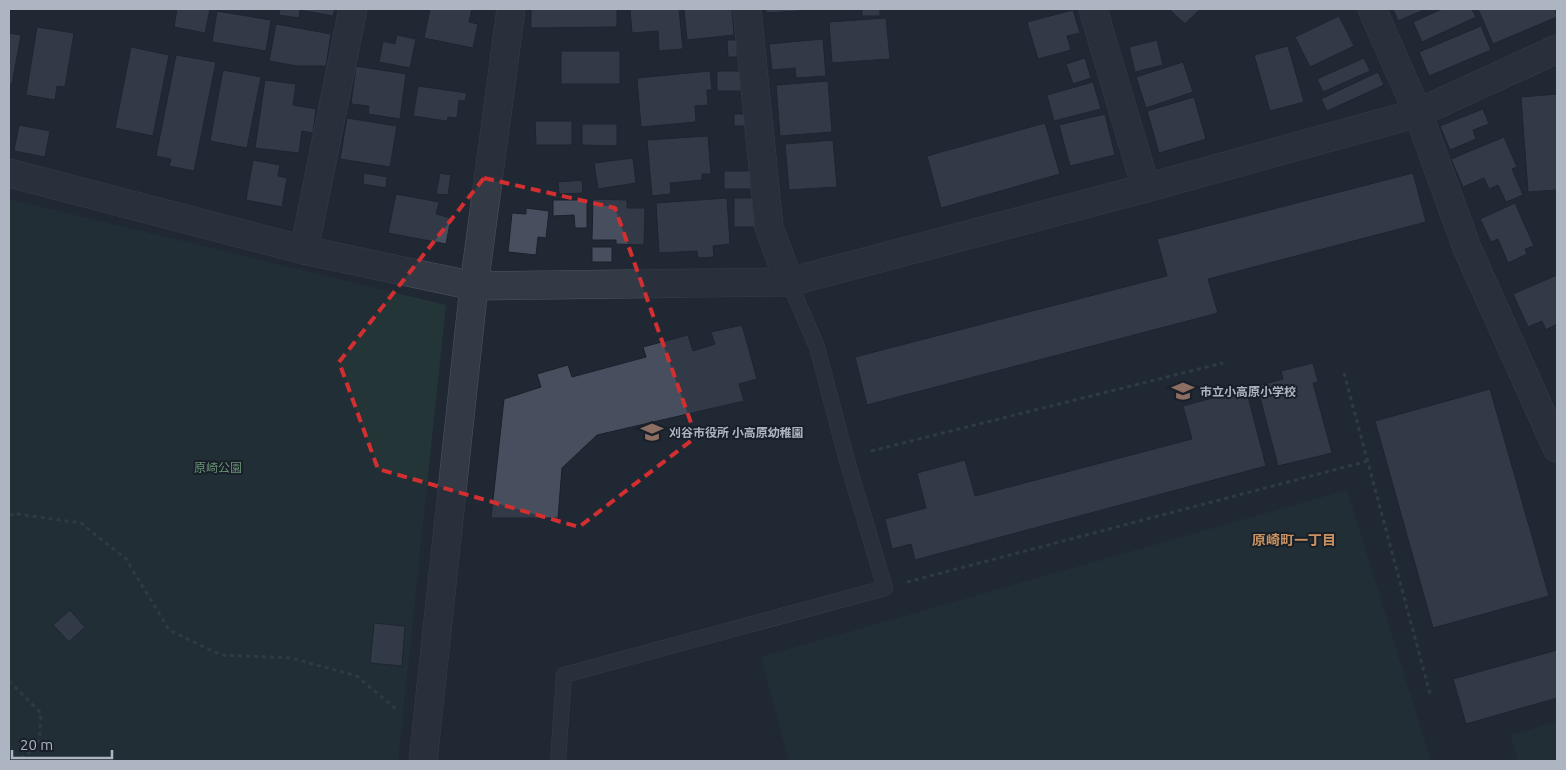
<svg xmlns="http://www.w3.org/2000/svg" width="1566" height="770" font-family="Ubuntu,'Noto Sans JP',sans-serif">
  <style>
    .green { fill: #233536 }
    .building { fill: #474f5e; stroke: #1b212c }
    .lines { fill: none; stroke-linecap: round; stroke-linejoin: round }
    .lane-casing { stroke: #4e5560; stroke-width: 16 }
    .street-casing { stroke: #4e5560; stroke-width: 29 }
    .path { stroke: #405053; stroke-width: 3; stroke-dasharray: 4 4; stroke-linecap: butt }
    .lane { stroke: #343a45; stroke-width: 15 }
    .street { stroke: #343a45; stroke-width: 28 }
    .marked { fill: none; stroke: #d42f30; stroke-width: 4; stroke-dasharray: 10 6; stroke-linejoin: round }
    .labels { text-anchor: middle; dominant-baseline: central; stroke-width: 4; stroke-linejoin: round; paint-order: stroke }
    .poi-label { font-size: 12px; font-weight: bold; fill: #aeb5c2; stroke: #192029; text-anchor: start }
    .park-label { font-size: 12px; fill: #679172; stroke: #192029 }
    .neighbourhood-label { font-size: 14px; font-weight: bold; fill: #cb915f; stroke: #192029 }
  </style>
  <rect width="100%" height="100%" fill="#202834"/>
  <g class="green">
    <path d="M9 199 446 305 398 761H9Z"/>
    <path d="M1347 490 1431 761H789L761 657Z"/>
    <path d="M1557 722V761H1518L1510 735Z"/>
  </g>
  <g class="building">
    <path d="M177 9H210L205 33 174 27Z"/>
    <path d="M280 9H335L333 16 300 10 299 18 279 15Z"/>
    <path d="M430 9H472L469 22 478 24 473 48 424 38Z"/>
    <path d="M531 9H617V27L531 28Z"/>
    <path d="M630 9H679L683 49 659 51 658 31 632 33Z"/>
    <path d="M684 9H732L734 35 687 40Z"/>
    <path d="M766 9H815V10L766 13Z"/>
    <rect x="862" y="9" width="18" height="7"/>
    <path d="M1169 9H1200L1185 24Z"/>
    <path d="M1393 9H1426L1398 21Z"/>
    <path d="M1442 9H1472L1476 17 1422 42 1413 22Z"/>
    <path d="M1478 9H1555L1557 17 1493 44Z"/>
    <path d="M1073 10 1080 33 1067 36 1071 50 1038 59 1027 22Z"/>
    <path d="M217 11 271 20 266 51 212 42Z"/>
    <path d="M1339 16 1354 46 1310 67 1295 37Z"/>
    <path d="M886 18 890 59 832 63 829 22Z"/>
    <path d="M276 24 331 34 326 66H297L269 61Z"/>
    <path d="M1481 26 1491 50 1429 76 1419 52Z"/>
    <path d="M37 27 74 33 65 87 57 86 55 100 26 95Z"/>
    <path d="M9 33 21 35 12 84H9Z"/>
    <path d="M397 35 416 39 410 68 379 62 383 41 395 44Z"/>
    <path d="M823 39 826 76 796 78 795 68 772 70 769 44Z"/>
    <path d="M727 40H737V57H728Z"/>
    <path d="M1157 40 1163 65 1135 72 1129 47Z"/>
    <path d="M1288 46 1304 102 1270 111 1254 55Z"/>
    <path d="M131 47 169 55 153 136 115 128Z"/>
    <rect x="561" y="51" width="59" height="33"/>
    <path d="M176 55 216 62 194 171 169 166 171 159 156 156Z"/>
    <path d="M1085 58 1091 78 1073 84 1066 64Z"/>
    <path d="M1364 58 1370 71 1323 92 1317 79Z"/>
    <path d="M1183 62 1193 92 1146 108 1136 77Z"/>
    <path d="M356 66 406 74 400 119 368 114 369 106 351 104Z"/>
    <path d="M223 70 261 77 247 148 210 141Z"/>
    <path d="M710 71 712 90H707L708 105 695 106 696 122 641 127 637 78Z"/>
    <rect x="717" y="71" width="24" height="20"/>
    <path d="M1378 72 1384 85 1327 111 1321 99Z"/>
    <path d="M265 80 296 84 293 105 316 109 313 133 302 131 299 153 255 148Z"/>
    <path d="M828 81 832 132 780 136 776 85Z"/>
    <path d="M1093 82 1101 109 1054 121 1047 95Z"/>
    <path d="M418 86 467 93 465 101 459 100 457 118 448 117 447 121 413 116Z"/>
    <path d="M1557 94V190L1528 192 1521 97Z"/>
    <path d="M1194 97 1206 139 1159 153 1147 111Z"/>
    <path d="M1483 109 1489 124 1473 130 1476 139 1450 150 1440 126Z"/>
    <rect x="734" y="114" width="13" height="12"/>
    <path d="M1105 114 1115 155 1070 166 1059 125Z"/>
    <path d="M347 118 397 126 390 167 340 159Z"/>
    <path d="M535 121H572V145H536Z"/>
    <path d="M1045 123 1060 174 941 208 927 156Z"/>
    <path d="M582 124H617V146L582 145Z"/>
    <path d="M19 125 50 131 45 157 14 151Z"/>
    <path d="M708 136 711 174H702V180L670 183 671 194 652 196 647 140Z"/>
    <path d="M1504 137 1517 167 1512 169 1523 195 1506 202 1498 185 1489 189 1484 178 1463 187 1451 159Z"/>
    <path d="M833 140 837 187 789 190 785 144Z"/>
    <path d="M633 158 636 183 598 189 594 163Z"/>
    <path d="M253 160 280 165 278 176 287 178 282 207 246 200Z"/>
    <rect x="724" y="171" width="28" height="18"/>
    <path d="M364 173 387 177 386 188 363 184Z"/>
    <path d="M440 173 451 175 448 195 436 194Z"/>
    <path d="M1413 173 1426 222 1208 279 1218 313 867 405 855 357 1167 276 1157 239Z"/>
    <path d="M582 180 583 193 559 194 558 182Z"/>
    <path d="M396 194 439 202 436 214 451 218 446 244 388 233Z"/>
    <path d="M727 198 730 244 713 246 714 257 698 258 697 251 659 253 656 203Z"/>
    <rect x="734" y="198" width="22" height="29"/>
    <path d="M593 199 627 200V208H645L644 245 616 244V240H592Z"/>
    <path d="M553 200H587V228H575L574 215 553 216Z"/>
    <path d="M1515 203 1534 246 1525 249 1527 254 1508 263 1498 239 1491 242 1480 219Z"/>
    <path d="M526 208 549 211 546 238 538 237 536 255 508 252 512 213 526 214Z"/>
    <rect x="592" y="247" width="20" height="15"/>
    <path d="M1557 275V324L1546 330 1542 321 1528 327 1513 294Z"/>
    <path d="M742 325 757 379 739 384 744 401 597 435 562 468 558 518H491L504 399 541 387 537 374 568 365 572 377 646 357 643 347 688 335 693 351 715 344 711 332Z"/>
    <path d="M1313 363 1318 382 1313 383 1332 453 1278 466 1257 386 1283 379 1281 371Z"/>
    <path d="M1246 389 1266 466 915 560 911 544 892 549 885 519 926 508 917 473 965 460 975 496 1192 439 1183 406Z"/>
    <path d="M1490 389 1549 596 1433 628 1375 421Z"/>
    <path d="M70 610 85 627 69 642 53 625Z"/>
    <path d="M374 623 405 626 402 666 370 663Z"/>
    <path d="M1557 650V698L1466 724 1453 679Z"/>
  </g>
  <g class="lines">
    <g class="lane-casing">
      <path id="lane" d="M558 761 564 675 885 588 846 457 817 347 789 282"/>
    </g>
    <g class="street-casing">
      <g id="street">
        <path d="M747 9 769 227 789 282"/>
        <path d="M1093 9 1146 188"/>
        <path d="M1372 9 1418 113 1467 248 1557 448"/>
        <path d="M9 173 304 250 474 286 789 282 1146 188 1418 113 1557 49"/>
        <path d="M304 250 353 9"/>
        <path d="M423 761 474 286 511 9"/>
      </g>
    </g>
    <g class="path">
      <path d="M1344 373 1430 694"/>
      <path d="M871 451 1223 363"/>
      <path d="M9 515 17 514 81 523 126 559 169 630 221 655 291 658 357 676 397 710"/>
      <path d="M907 582 1368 461"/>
      <path d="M9 681 41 713 39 745 17 761"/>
    </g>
    <use href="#lane" class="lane"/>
    <use href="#street" class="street"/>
  </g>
  <path d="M0 0H1566V770H0ZM484 178 615 208 696 437 579 527 378 469 339 362Z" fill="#202834" fill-opacity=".55" fill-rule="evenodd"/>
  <path class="marked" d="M484 178 615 208 696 437 579 527 378 469 339 362Z"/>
  <defs>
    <g id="school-bare" transform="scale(1.725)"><path d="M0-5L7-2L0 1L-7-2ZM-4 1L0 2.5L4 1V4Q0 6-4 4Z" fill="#8d6e63" stroke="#192029" stroke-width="2.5" paint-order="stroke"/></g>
  </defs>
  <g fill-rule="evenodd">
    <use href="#school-bare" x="1183" y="391"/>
    <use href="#school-bare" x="652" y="432"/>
  </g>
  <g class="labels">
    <g class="poi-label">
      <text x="1200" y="391">市立小高原小学校</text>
      <text x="669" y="432">刈谷市役所 小高原幼稚園</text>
    </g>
    <g class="park-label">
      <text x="218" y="467">原崎公園</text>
    </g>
    <g class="neighbourhood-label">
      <text x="1294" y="540">原崎町一丁目</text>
    </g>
  </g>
  <rect width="1566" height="770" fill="none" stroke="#aeb5c2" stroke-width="20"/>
  <path d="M12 750v8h100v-8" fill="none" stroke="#aeb5c2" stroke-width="2.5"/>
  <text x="20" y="750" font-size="15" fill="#aeb5c2" stroke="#192029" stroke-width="4" paint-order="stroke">20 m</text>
</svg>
